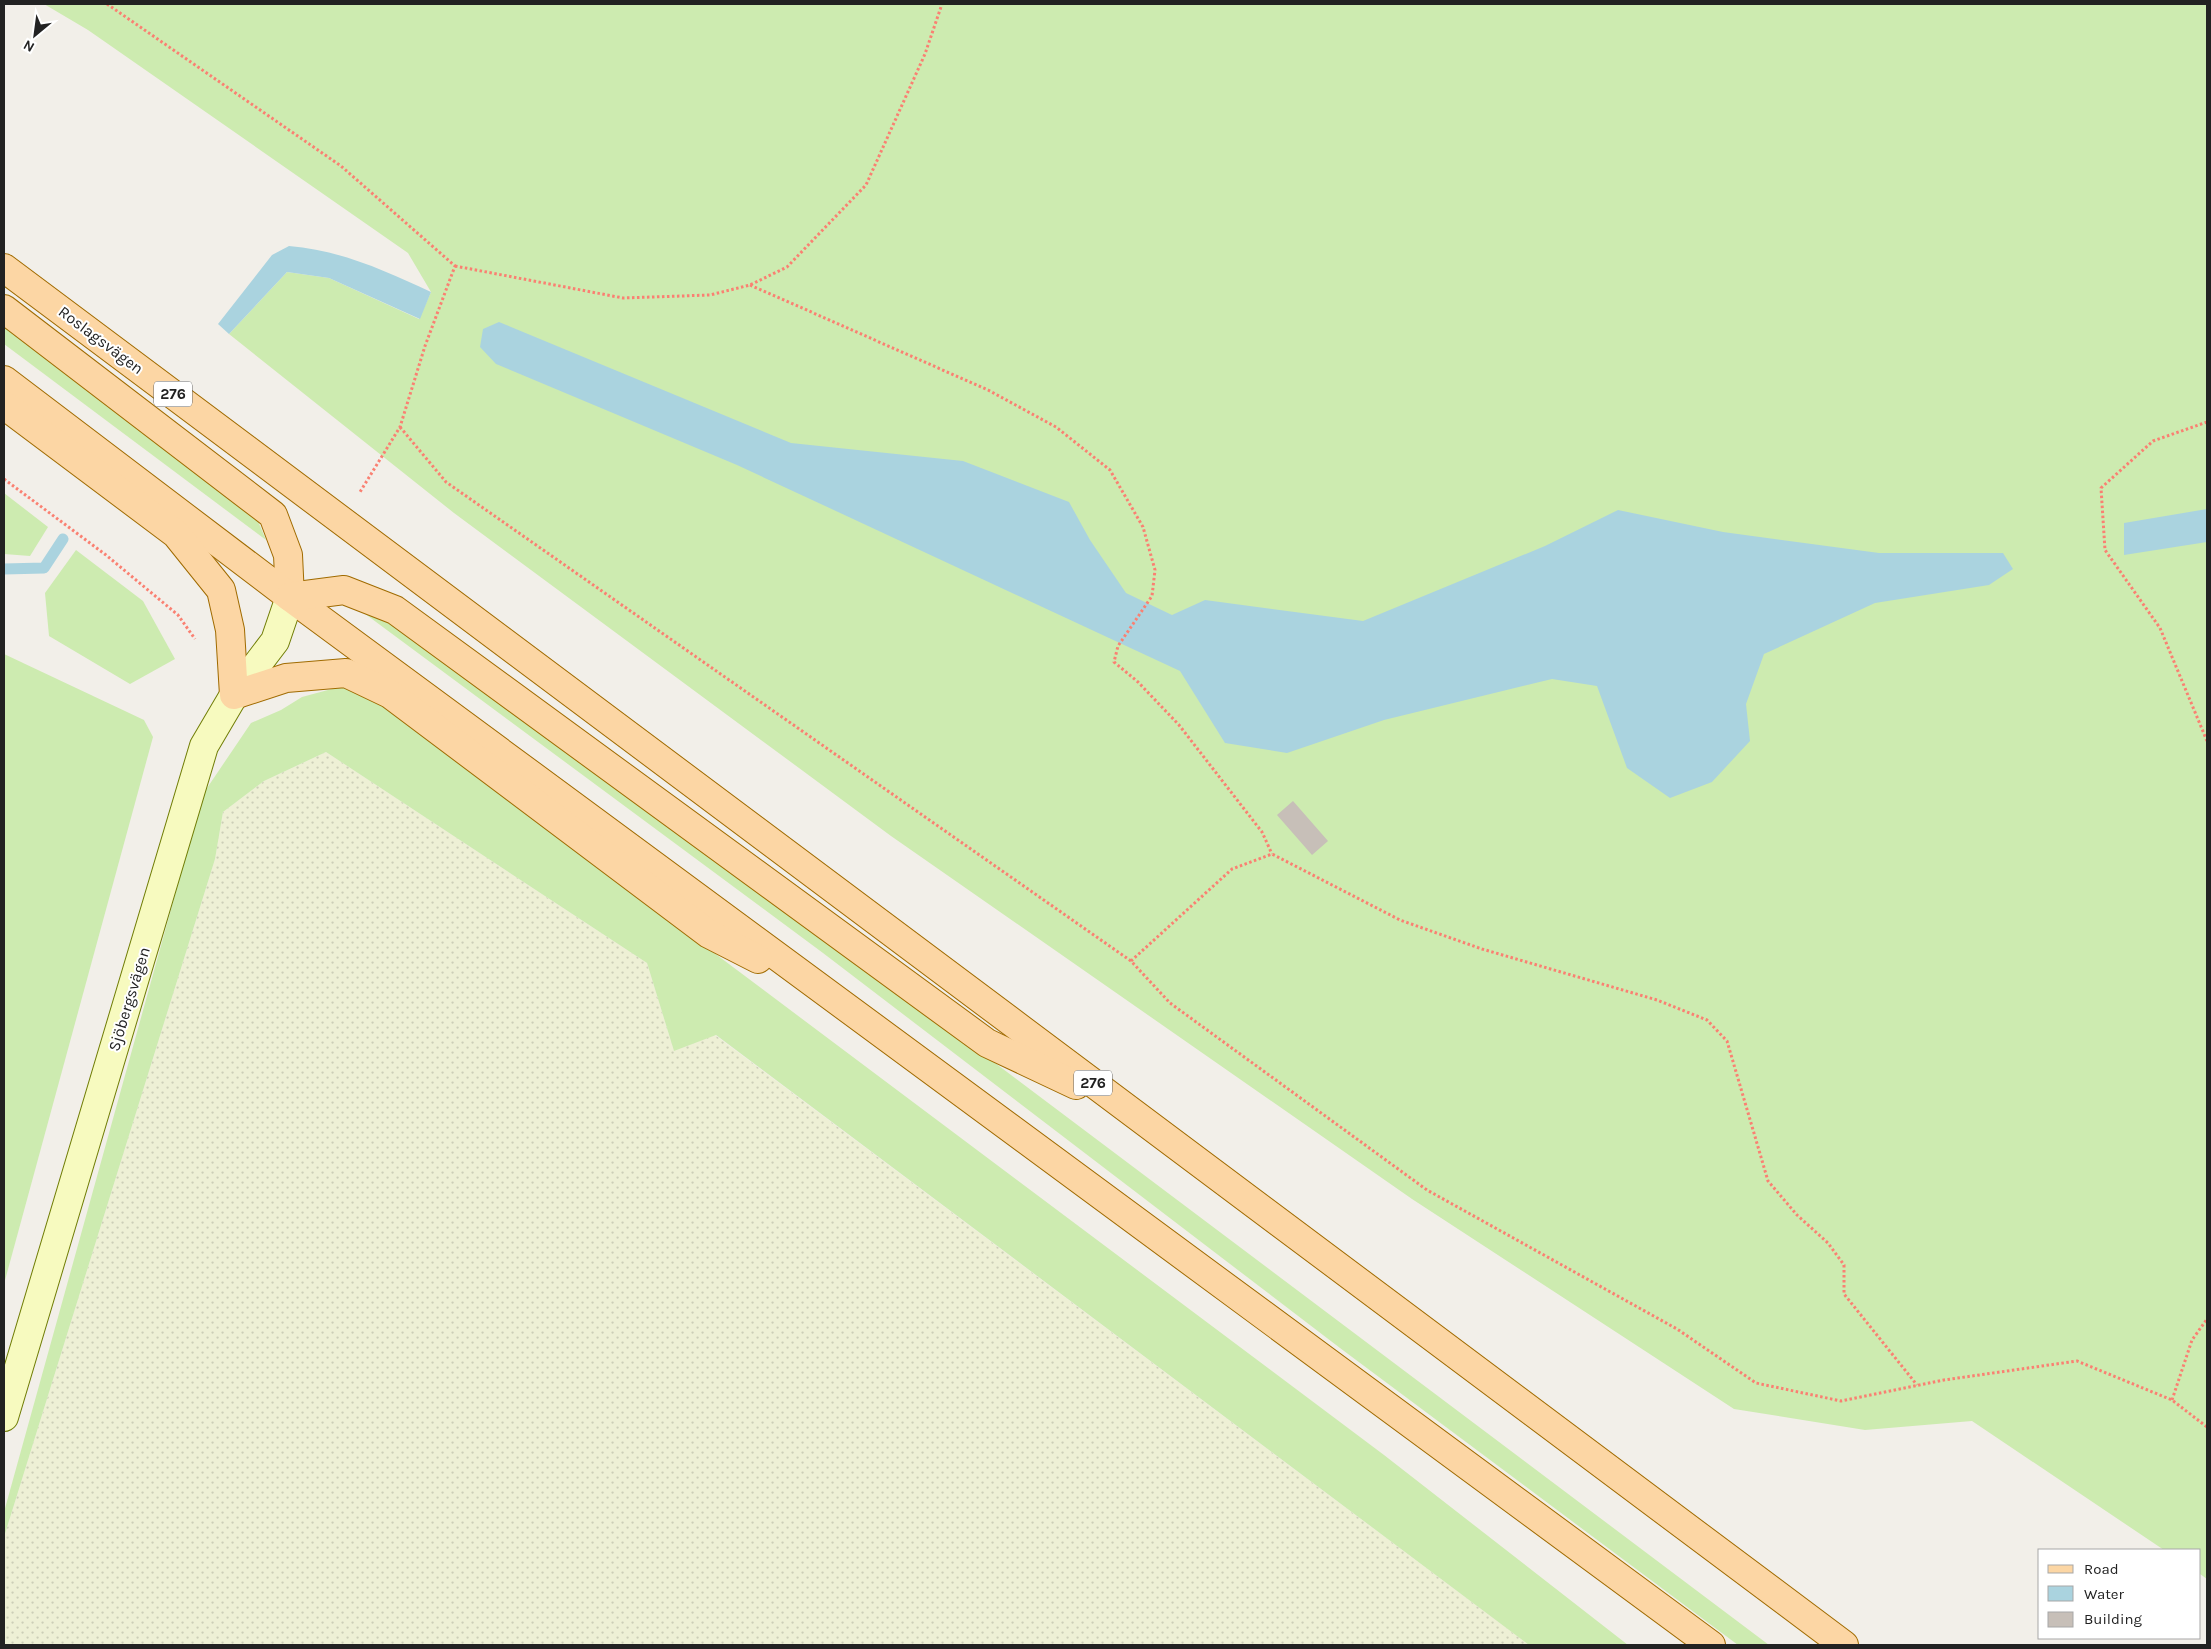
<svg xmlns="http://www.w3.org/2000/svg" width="2211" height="1649" font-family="Karla,sans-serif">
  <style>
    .farmland { fill: url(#farmland-dots) }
    .grass { fill: #cdebb0 }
    .water { fill: #aad3df }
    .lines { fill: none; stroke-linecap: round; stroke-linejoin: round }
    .stream { stroke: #aad3df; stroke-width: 11 }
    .building { fill: #c7bfb8 }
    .secondary-casing { stroke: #707d05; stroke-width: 30 }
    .primary-casing { stroke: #a06b00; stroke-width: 30 }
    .path { stroke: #fa8072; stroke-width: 3; stroke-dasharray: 2.5 2.5; stroke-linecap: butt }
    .secondary { stroke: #f7fabf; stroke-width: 28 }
    .primary { stroke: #fcd6a4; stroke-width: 28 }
    .labels { text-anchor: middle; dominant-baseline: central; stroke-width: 4; stroke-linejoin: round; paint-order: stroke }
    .shield { fill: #fff; stroke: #646464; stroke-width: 1 }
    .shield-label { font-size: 15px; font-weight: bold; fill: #222 }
    .street-label { font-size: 16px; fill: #222; stroke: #fff }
  </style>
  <defs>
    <pattern id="farmland-dots" width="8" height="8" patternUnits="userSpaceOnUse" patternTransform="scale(1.25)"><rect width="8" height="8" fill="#eef0d5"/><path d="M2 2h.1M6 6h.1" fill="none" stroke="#ccceb7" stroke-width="1.8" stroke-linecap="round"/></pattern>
  </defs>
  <rect width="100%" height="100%" fill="#f2efe9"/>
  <path class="farmland" d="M326 752 647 963 674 1051 715 1035 1529 1645H4V1537L215 859 223 812 264 781Z"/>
  <g class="grass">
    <path d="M44 4H2207V1579L2200 1574V1550H2164L1972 1421 1865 1430 1734 1409 1412 1199 891 836 454 513 229 334 287 272 329 278 419 319 431 292 408 253 88 30Z"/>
    <path d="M4 319 249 500 266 540 4 344Z"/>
    <path d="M4 493 48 527 30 556 4 554Z"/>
    <path d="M76 550 143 601 175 659 130 684 49 636 45 593Z"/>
    <path d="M341 596 390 608 1769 1645H1738L1340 1348 823 953Z"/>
    <path d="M4 654 144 720 153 737 4 1284Z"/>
    <path d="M339 687 358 691 394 713 1384 1455 1628 1645H1529L716 1035 674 1051 647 963 326 752 264 781 223 812 215 859 4 1537V1512L203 794 251 723 281 710 302 697Z"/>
  </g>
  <g class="water">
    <path d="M289 246C340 250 386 271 431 292L420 319 329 278 287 272 229 334 218 324 272 255Z"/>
    <path d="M499 322 791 443 963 461 1069 502 1090 540 1126 593 1172 615 1205 600 1363 621 1545 546 1618 510 1723 532 1879 553H2003L2013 569 1989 585 1875 603 1764 654 1746 704 1750 741 1712 782 1670 798 1627 768 1597 686 1552 679 1384 720 1287 753 1225 743 1180 671 737 465 496 364 480 347 483 329Z"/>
    <path d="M2207 509V542L2124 555V523Z"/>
  </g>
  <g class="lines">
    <path class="stream" d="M4 569 44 568 63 539"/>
  </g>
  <path class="building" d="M1293 801 1328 841 1312 855 1277 815Z"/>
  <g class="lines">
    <g class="secondary-casing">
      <path id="secondary" d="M4 1417 204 746 234 695 275 641 290 597"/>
    </g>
    <g class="primary-casing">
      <g id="primary">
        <path d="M4 268 1844 1645"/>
        <path d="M4 309 273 515 288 555 290 597"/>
        <path d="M4 380 290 597 1711 1645"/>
        <path d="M4 405 176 534 221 590 230 630 234 695 286 678 346 673 390 694 709 934 758 959"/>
        <path d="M290 597 344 590 395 610 987 1043 1076 1085"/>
      </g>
    </g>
    <g class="path">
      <path d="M107 4 341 166 455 266 425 346 400 427 360 492"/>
      <path d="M455 266 623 298 710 295 750 285 787 267 866 185 925 54 942 4"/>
      <path d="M750 285 988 390 1056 427 1110 470 1143 527 1155 570 1152 596 1118 646 1114 662 1138 682 1179 725 1262 832 1272 854"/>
      <path d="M2207 422 2153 441 2101 488 2105 550 2160 628 2207 741"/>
      <path d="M400 427 446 482 1131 961 1170 1003 1427 1190 1677 1329 1756 1383 1841 1401 1944 1380 2077 1361 2172 1400 2207 1427"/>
      <path d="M4 479 106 555 178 615 195 639"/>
      <path d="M1131 961 1232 869 1272 854 1400 920 1482 949 1657 1000 1707 1020 1727 1041 1768 1181 1797 1215 1828 1243 1844 1265V1294L1917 1385"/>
      <path d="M2172 1400 2192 1340 2207 1319"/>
    </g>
    <use href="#secondary" class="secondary"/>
    <use href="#primary" class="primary"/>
  </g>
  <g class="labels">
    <g class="shield">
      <rect x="154" y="381.5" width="38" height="25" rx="4"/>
      <rect x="1074" y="1070.5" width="38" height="25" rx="4"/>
    </g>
    <g class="shield-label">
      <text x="173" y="394">276</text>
      <text x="1093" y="1083">276</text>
    </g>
    <g class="street-label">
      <text transform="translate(101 340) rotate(37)">Roslagsvägen</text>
      <text transform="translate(129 999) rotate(-73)">Sjöbergsvägen</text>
    </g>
  </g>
  <rect width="2211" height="1649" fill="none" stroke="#222222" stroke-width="10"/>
  <rect x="2038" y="1549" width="162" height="90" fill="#ffffff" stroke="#a7a7a7"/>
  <rect x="2048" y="1565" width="25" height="8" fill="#fcd6a4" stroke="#a7a7a7"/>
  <text x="2084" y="1574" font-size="15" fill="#222222">Road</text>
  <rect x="2048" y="1586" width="25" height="15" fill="#aad3df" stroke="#a7a7a7"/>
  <text x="2084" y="1599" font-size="15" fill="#222222">Water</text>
  <rect x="2048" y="1612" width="25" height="15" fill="#c7bfb8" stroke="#a7a7a7"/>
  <text x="2084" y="1624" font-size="15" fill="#222222">Building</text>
  <g transform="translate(35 35) rotate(209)" stroke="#ffffff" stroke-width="4" paint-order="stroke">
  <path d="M0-4L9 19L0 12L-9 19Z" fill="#222222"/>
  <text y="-8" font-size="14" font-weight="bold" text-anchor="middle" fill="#222222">N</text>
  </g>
</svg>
